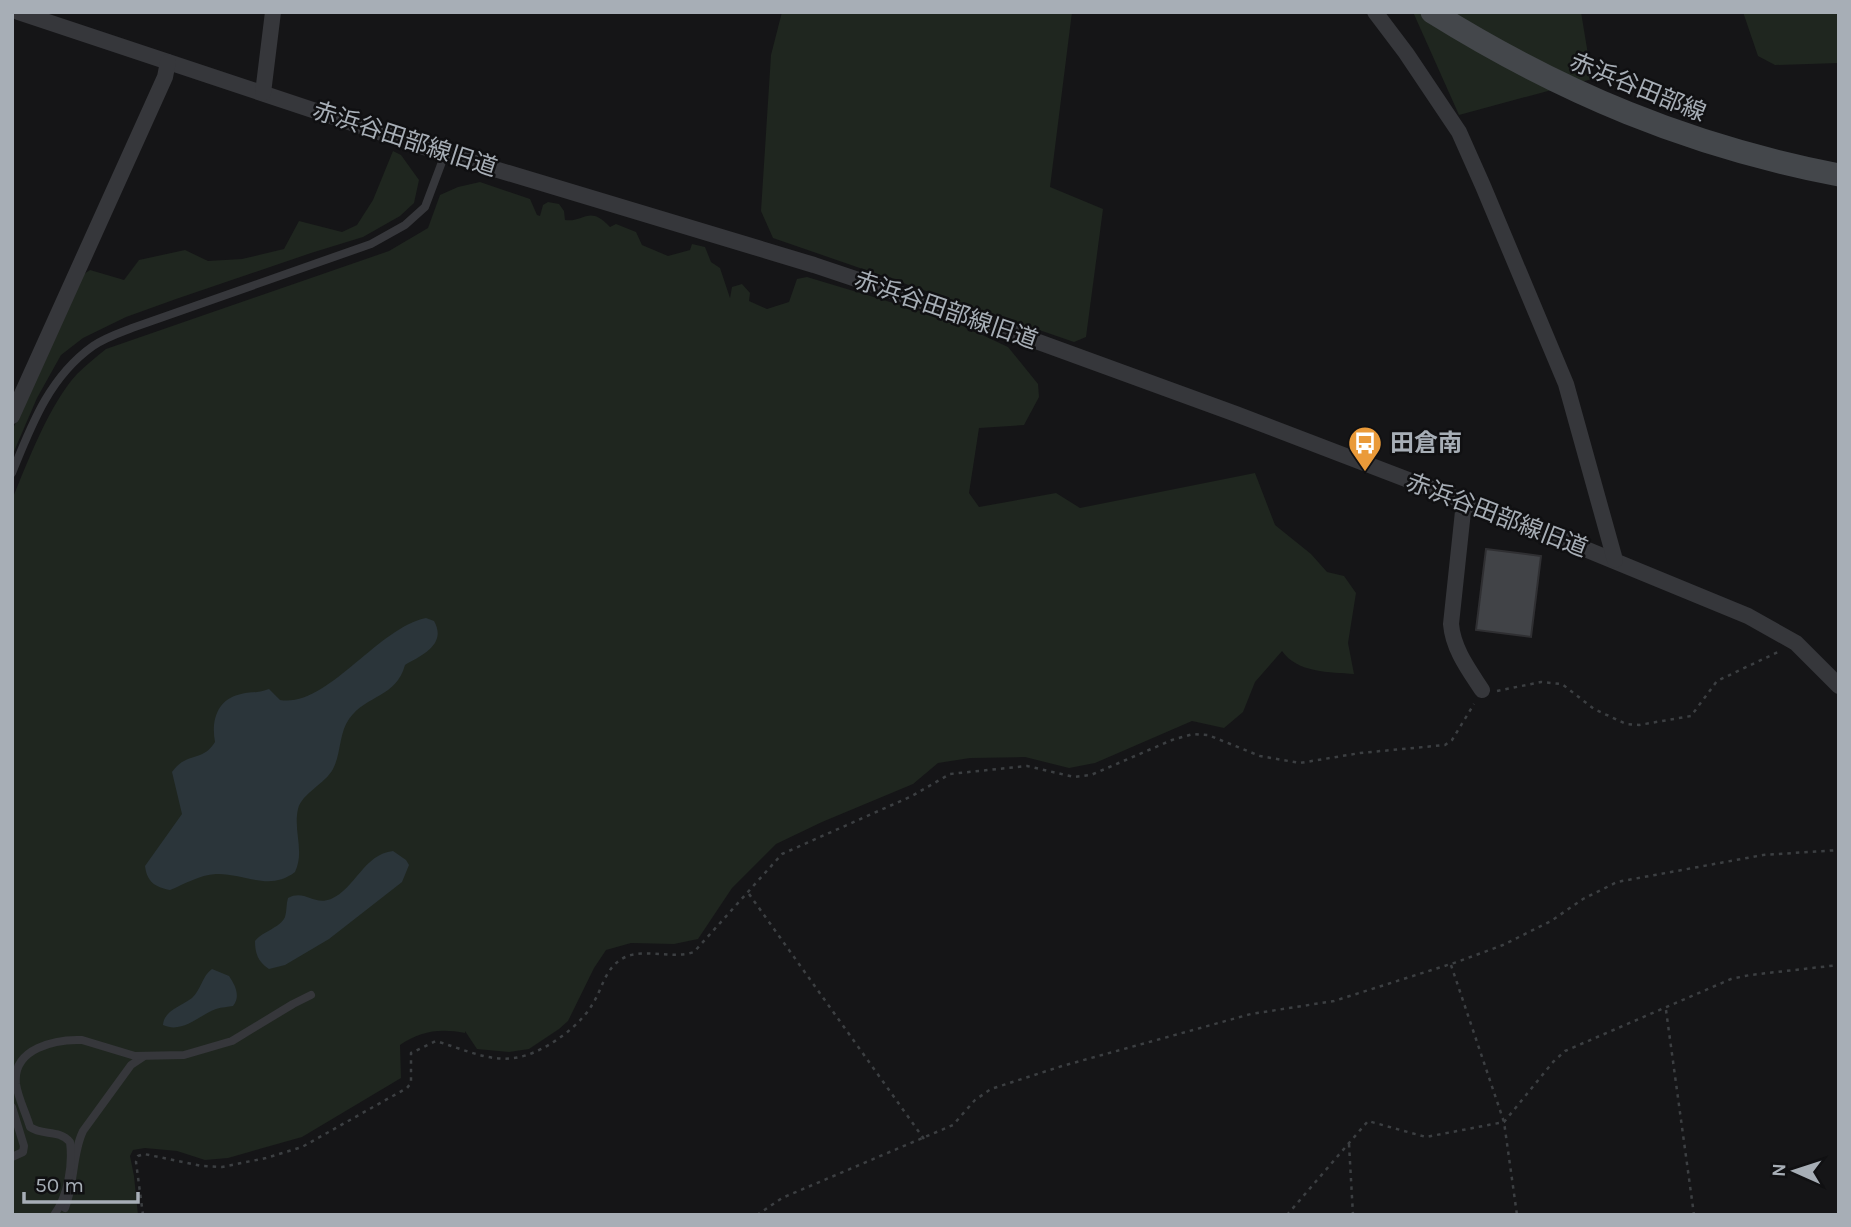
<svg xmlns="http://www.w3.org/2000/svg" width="1851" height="1227" font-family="Karla,'Noto Sans JP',sans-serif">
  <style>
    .green { fill: #1f261f }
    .water { fill: #2b353a }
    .building { fill: #414347; stroke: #2f2f32; stroke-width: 2 }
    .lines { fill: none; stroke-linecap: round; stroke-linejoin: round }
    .path { stroke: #3c3f42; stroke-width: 2.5; stroke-dasharray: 3.5 5; stroke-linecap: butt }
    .service { stroke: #36373b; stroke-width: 8 }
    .minor { stroke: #36373b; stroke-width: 16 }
    .secondary { stroke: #44474b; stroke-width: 23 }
    .labels { text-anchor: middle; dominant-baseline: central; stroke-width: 5; stroke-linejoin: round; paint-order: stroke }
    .street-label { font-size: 24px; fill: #a7aeb6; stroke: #101012 }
    .poi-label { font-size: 24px; font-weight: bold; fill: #a7aeb6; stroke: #101012; text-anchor: start }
  </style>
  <rect width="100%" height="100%" fill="#151517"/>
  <g class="green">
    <path d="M782 12H1072L1050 187 1103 209 1086 337 1074 342 773 238 761 211 771 55Z"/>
    <path d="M1413 12H1581L1592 79 1459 115Z"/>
    <path d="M1743 12H1839V63L1775 65 1758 56Z"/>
    <path d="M393 151 401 155 419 180 414 203 400 216 363 237 311 253 176 299 126 317 83 338 61 355 37 398 12 456V431L81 276 90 270 124 280 139 260 185 250 208 261 242 259 284 249 299 221 342 232 357 225 373 200Z"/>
    <path d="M480 182 530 199 537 215 540 216 543 205 548 202 559 204 564 211 565 220C584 223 589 204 610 227L616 224 636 232 642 245 668 256 690 250 692 244 705 247 711 262 720 268 730 298 732 287 742 284 750 293 749 301 767 309 789 302 797 279 807 277 950 320 1008 347 1038 384 1039 397 1024 425 979 428 969 493 979 507 1056 493 1080 508 1255 473 1275 525 1311 554 1327 572 1344 576 1356 593 1348 643 1354 674C1330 672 1297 673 1282 651L1255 682 1243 712 1224 728 1192 721 1095 763 1069 768 1025 757 970 758 938 763 913 784 822 822 776 844 732 888 698 939 674 944 631 943 606 950 594 968 568 1021 559 1029 529 1049 509 1052 477 1049 465 1031V1033C440 1028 420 1031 400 1045L401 1078 302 1137 228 1158 205 1160 177 1151 145 1148 133 1150 130 1156 134 1176 138 1215H12V500C27 463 50 403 77 374 86 365 96 357 106 349L389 251 428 228 440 195 458 187Z"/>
  </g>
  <g class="water">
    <path d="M426 618 434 621C447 644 423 655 405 665 396 698 367 694 349 719 339 733 341 754 333 769 325 784 302 793 298 809 293 831 305 851 295 872 269 892 245 873 216 874 199 875 185 884 170 890 155 887 147 882 145 866L182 814 172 772C187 751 202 763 215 742 211 721 217 699 241 694 252 691 256 694 269 689L280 700C327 708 377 628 426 618Z"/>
    <path d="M393 851 406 860 409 865 402 882 329 939 285 965 269 969C258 962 255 953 255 941 263 931 280 928 285 917 287 911 286 904 288 898 305 889 313 906 331 899 355 889 364 854 393 851Z"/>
    <path d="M212 969 229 976C235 985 241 996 233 1006 228 1007 222 1007 216 1009 199 1015 183 1034 163 1025 164 1010 182 1006 192 998 201 990 202 976 212 969Z"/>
  </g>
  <path class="building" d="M1486 549 1541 556 1531 637 1476 630Z"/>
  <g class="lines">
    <g class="path">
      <path d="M1497 691 1541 682 1562 684 1594 709 1626 724 1639 725 1691 716 1717 681 1778 652"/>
      <path d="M749 894 924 1139"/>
      <path d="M1451 965 1504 1122 1517 1215"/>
      <path d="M1666 1010 1694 1215"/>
      <path d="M1349 1144 1353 1215"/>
      <path d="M143 1215 136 1162 138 1156 144 1154 202 1166 222 1167 266 1158 302 1147 407 1088 411 1083V1053L436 1041C487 1057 509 1072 558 1039 570 1031 585 1017 592 1005 602 990 604 971 620 960 640 946 671 960 694 952L782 854 912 796 950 774 1027 766 1074 777 1091 775 1172 740 1193 734 1208 735 1260 756 1300 763 1360 753 1445 745 1452 740 1474 704"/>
      <path d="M757 1215 782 1198 953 1125 975 1100 991 1089 1062 1066 1251 1014 1334 1001 1457 962 1503 945 1551 921 1583 899 1617 882 1763 855 1839 850"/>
      <path d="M1287 1215 1368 1121 1426 1137 1504 1122 1553 1062 1565 1051 1731 979 1750 975 1839 965"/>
    </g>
    <g class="service">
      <path d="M12 473C31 426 49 377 93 346 104 338 119 333 132 328L371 244 405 225 425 207 445 154"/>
      <path d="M12 1107 24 1146 23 1152 12 1157"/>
      <path d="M65 1208C75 1183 72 1154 83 1131L131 1065 143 1057"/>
      <path d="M54 1215C68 1196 73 1165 70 1142 59 1129 42 1136 30 1127 26 1113 18 1098 16 1084 12 1048 56 1039 82 1040L135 1056 184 1055 232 1041 293 1004 311 995"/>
    </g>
    <g class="minor">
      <path d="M18 12 445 154 814 265 981 321 1236 414 1539 530 1748 616 1796 643 1839 686"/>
      <path d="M1375 12 1406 53 1459 132 1483 186 1566 384 1615 560"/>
      <path d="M263 93 273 12"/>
      <path d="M12 416 165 77 168 62"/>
      <path d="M1464 502 1451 624C1453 649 1469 670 1482 690"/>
    </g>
    <path class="secondary" d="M1432 12C1562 93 1689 146 1839 175"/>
  </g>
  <defs>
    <g id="bus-pin" transform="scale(1.75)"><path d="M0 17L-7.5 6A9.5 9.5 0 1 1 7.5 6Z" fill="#ea9a39" stroke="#101012"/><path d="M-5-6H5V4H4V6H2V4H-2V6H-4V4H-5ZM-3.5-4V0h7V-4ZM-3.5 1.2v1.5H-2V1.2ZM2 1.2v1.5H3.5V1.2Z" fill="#fff"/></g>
  </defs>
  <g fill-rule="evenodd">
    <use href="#bus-pin" x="1365" y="443"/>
  </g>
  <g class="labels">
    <g class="street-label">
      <text transform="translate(1638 87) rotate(22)">赤浜谷田部線</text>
      <text transform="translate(405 139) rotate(18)">赤浜谷田部線旧道</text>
      <text transform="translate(946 310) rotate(19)">赤浜谷田部線旧道</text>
      <text transform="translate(1497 515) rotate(21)">赤浜谷田部線旧道</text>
    </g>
    <g class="poi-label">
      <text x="1390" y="443">田倉南</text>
    </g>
  </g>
  <rect width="1851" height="1227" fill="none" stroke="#a7aeb6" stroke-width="28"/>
  <g transform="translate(1795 1171) rotate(273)" stroke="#101012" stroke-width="5" paint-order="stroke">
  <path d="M0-5L12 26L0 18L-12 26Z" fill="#a7aeb6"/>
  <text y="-10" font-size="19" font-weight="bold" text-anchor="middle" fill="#a7aeb6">N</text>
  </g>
  <path d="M24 1192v10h114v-10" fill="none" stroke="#a7aeb6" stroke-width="3.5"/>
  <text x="35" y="1192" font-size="21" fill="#a7aeb6" stroke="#101012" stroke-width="5" paint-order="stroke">50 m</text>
</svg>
